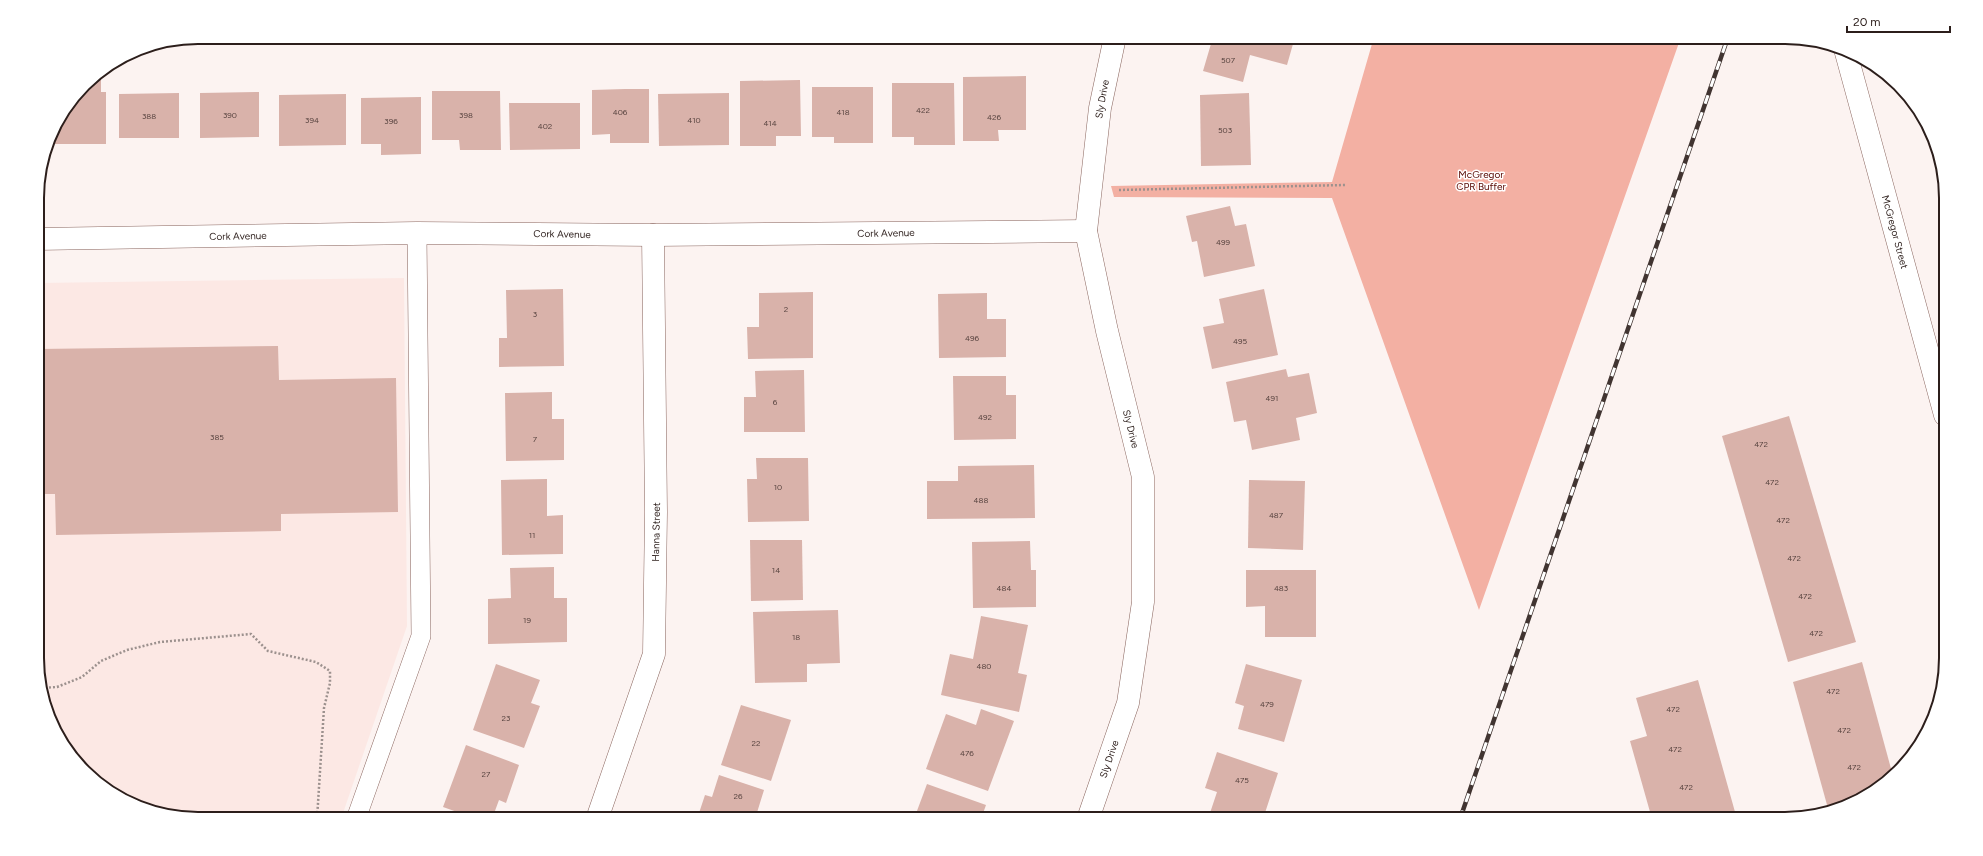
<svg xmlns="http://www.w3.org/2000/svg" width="1983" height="856" font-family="Figtree,sans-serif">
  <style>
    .built { fill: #fce8e4 }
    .green { fill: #f3b0a3 }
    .building { fill: #d9b2aa }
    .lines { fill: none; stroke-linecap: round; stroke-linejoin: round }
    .service-casing { stroke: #8a665f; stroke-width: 20 }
    .minor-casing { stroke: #8a665f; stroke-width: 23 }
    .tertiary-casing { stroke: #8a665f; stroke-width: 23 }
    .path { stroke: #9c918e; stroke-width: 2.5; stroke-dasharray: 2 2; stroke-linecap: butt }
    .service { stroke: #fff; stroke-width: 19 }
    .minor { stroke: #fff; stroke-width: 22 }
    .tertiary { stroke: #fff; stroke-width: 22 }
    .rail-casing { stroke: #413431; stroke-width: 4.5 }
    .rail { stroke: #fff; stroke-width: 3; stroke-dasharray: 9; stroke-linecap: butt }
    .labels { text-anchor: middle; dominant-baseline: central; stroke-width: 3; stroke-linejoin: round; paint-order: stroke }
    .number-label { font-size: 8px; fill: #57433f }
    .street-label { font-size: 10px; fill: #2c1e1b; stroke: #fff }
    .park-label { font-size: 10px; fill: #560700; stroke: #fff }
    .rim { fill: none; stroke: #2c1e1b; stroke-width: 2 }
  </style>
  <rect width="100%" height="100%" fill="#fcf3f1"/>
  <path class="built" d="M404 278 407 626 341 819H198L136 807 100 786 70 756 49 720 38 680V283Z"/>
  <path class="green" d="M1374 37H1681L1479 610 1332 198 1114 197 1111 186 1332 182Z"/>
  <g class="building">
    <path d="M1213 37H1295L1287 65 1250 55 1243 82 1203 71Z"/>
    <path d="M101 71V92H106V144H49L54 126 92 77Z"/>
    <path d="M1026 76V130H998L999 141H963V77Z"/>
    <path d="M800 80 801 136H776V146H740V81Z"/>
    <path d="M892 83H954L955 145H914V137H892Z"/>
    <path d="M812 87H873V143H834V137H812Z"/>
    <path d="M625 89H649V143H610V134L592 135V90Z"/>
    <path d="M432 91H500L501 150H460L459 140H432Z"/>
    <path d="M259 92V137L200 138V93Z"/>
    <path d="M179 93V138H119V94Z"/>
    <path d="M729 93V145L659 146 658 94Z"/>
    <path d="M1249 93 1251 165 1201 166 1200 95Z"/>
    <path d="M346 94V145L279 146V95Z"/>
    <path d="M421 97V154L381 155V144H361V98Z"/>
    <path d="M509 103H580V149L510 150Z"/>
    <path d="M1230 206 1235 226 1246 224 1255 266 1204 277 1197 241 1192 242 1186 216Z"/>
    <path d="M563 289 564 366 499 367V338H507L506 290Z"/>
    <path d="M1264 289 1278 355 1212 369 1203 327 1224 323 1219 299Z"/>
    <path d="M813 292V358L748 359 747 327H759V293Z"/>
    <path d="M987 293V319H1006V357L939 358 938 294Z"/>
    <path d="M278 346 279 380 396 378 398 512 281 514V531L56 535 55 494H38V349Z"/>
    <path d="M1286 369 1288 377 1309 373 1317 413 1296 418 1300 440 1252 450 1246 420 1234 422 1226 382Z"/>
    <path d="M804 370 805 432H744V397H756L755 371Z"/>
    <path d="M953 376H1006V395H1016V439L954 440Z"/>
    <path d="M552 392V419H564V460L506 461 505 393Z"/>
    <path d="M1789 416 1856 642 1788 662 1722 436Z"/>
    <path d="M756 458H808L809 521 748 522 747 479H757Z"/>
    <path d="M1034 465 1035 518 927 519V481H958V466Z"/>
    <path d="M547 479V516L563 515V554L502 555 501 480Z"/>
    <path d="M1249 480 1305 481 1303 550 1248 548Z"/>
    <path d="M750 540H802L803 600 751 601Z"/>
    <path d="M1030 541 1031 570H1036V607L973 608 972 542Z"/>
    <path d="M554 567V598H567V642L488 644V599L511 598 510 568Z"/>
    <path d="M1246 570H1316V637H1265V606L1246 607Z"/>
    <path d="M838 610 840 663 807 664V682L755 683 753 612Z"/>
    <path d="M981 616 1028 625 1018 673 1027 675 1019 712 941 695 950 654 973 659Z"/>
    <path d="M1862 662 1893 776 1883 786 1837 810 1829 812 1793 682Z"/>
    <path d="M496 664 540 680 531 703 540 706 524 748 473 730Z"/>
    <path d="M1246 664 1302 680 1284 742 1238 729 1244 706 1235 703Z"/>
    <path d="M1698 680 1737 819H1652L1630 741 1647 736 1636 698Z"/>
    <path d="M741 705 791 720 771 781 721 765Z"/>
    <path d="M981 709 1014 721 988 791 926 769 946 714 976 725Z"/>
    <path d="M466 745 519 765 506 803 499 800 492 819H477L443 807Z"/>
    <path d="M1217 752 1278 773 1263 819H1208L1217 792 1205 788Z"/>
    <path d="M719 775 764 790 755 819H697L705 795 712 797Z"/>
    <path d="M927 784 986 805 981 819H914Z"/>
  </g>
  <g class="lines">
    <g class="service-casing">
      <path id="service" d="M356 819 421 636 417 233"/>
    </g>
    <g class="minor-casing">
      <g id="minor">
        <path d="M37 239 417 233 653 235 1086 231"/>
        <path d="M597 819 654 654 656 512 653 235"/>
        <path d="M1088 819 1128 703 1143 602V477L1107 331 1086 231 1100 108 1115 37"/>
      </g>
    </g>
    <g class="tertiary-casing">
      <path id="tertiary" d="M1845 49 1945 415"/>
    </g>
    <g class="path">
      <path d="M1119 190 1345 185"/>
      <path d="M41 688 57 687 82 677 101 661 127 650 160 642 251 634 268 651 316 662 330 671V683L324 708 317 819"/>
    </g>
    <use href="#service" class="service"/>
    <use href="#minor" class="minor"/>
    <use href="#tertiary" class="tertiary"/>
    <g class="rail-casing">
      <path id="rail" d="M1460 819 1728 37"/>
    </g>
    <use href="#rail" class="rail"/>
  </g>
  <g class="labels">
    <g class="number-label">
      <text x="1228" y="60">507</text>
      <text x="923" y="110">422</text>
      <text x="620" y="112">406</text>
      <text x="843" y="112">418</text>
      <text x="230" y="115">390</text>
      <text x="466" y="115">398</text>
      <text x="149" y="116">388</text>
      <text x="994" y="117">426</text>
      <text x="312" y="120">394</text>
      <text x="694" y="120">410</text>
      <text x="391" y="121">396</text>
      <text x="770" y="123">414</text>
      <text x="545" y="126">402</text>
      <text x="1225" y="130">503</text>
      <text x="1223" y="242">499</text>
      <text x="786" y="309">2</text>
      <text x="535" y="314">3</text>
      <text x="972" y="338">496</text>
      <text x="1240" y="341">495</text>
      <text x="1272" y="398">491</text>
      <text x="775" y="402">6</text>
      <text x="985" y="417">492</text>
      <text x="217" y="437">385</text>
      <text x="535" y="439">7</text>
      <text x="1761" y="444">472</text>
      <text x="1772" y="482">472</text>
      <text x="778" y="487">10</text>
      <text x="981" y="500">488</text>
      <text x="1276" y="515">487</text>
      <text x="1783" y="520">472</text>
      <text x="532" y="535">11</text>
      <text x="1794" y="558">472</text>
      <text x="776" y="570">14</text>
      <text x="1004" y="588">484</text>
      <text x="1281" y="588">483</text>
      <text x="1805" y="596">472</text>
      <text x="527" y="620">19</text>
      <text x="1816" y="633">472</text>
      <text x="796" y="637">18</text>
      <text x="984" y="666">480</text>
      <text x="1833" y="691">472</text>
      <text x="1267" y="704">479</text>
      <text x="1673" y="709">472</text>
      <text x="506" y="718">23</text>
      <text x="1844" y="730">472</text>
      <text x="756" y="743">22</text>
      <text x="1675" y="749">472</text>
      <text x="967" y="753">476</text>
      <text x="1854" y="767">472</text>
      <text x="486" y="774">27</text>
      <text x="1242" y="780">475</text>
      <text x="1686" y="787">472</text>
      <text x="738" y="796">26</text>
    </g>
    <g class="street-label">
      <text transform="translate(1102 99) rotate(-80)">Sly Drive</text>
      <text transform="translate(1895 232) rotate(75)">McGregor Street</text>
      <text transform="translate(886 233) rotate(-1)">Cork Avenue</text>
      <text transform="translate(562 234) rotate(1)">Cork Avenue</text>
      <text transform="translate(238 236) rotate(-1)">Cork Avenue</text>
      <text transform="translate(1131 429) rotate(76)">Sly Drive</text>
      <text transform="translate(656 532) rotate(-89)">Hanna Street</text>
      <text transform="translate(1109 759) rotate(-71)">Sly Drive</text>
    </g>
    <g class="park-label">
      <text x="1481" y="174">McGregor<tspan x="1481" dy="12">CPR Buffer</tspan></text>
    </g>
  </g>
  <path d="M0 0H1983V856H0ZM198 44H1785A154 154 0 0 1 1939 198V658A154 154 0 0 1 1785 812H198A154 154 0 0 1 44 658V198A154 154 0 0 1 198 44Z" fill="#fff" fill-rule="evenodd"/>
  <path class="rim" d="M198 44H1785A154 154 0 0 1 1939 198V658A154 154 0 0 1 1785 812H198A154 154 0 0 1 44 658V198A154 154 0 0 1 198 44Z"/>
  <path d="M1847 26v6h103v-6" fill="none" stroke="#2c1e1b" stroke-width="2"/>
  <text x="1853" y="26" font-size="12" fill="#2c1e1b" stroke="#ffffff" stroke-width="3" paint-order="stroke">20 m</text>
</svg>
